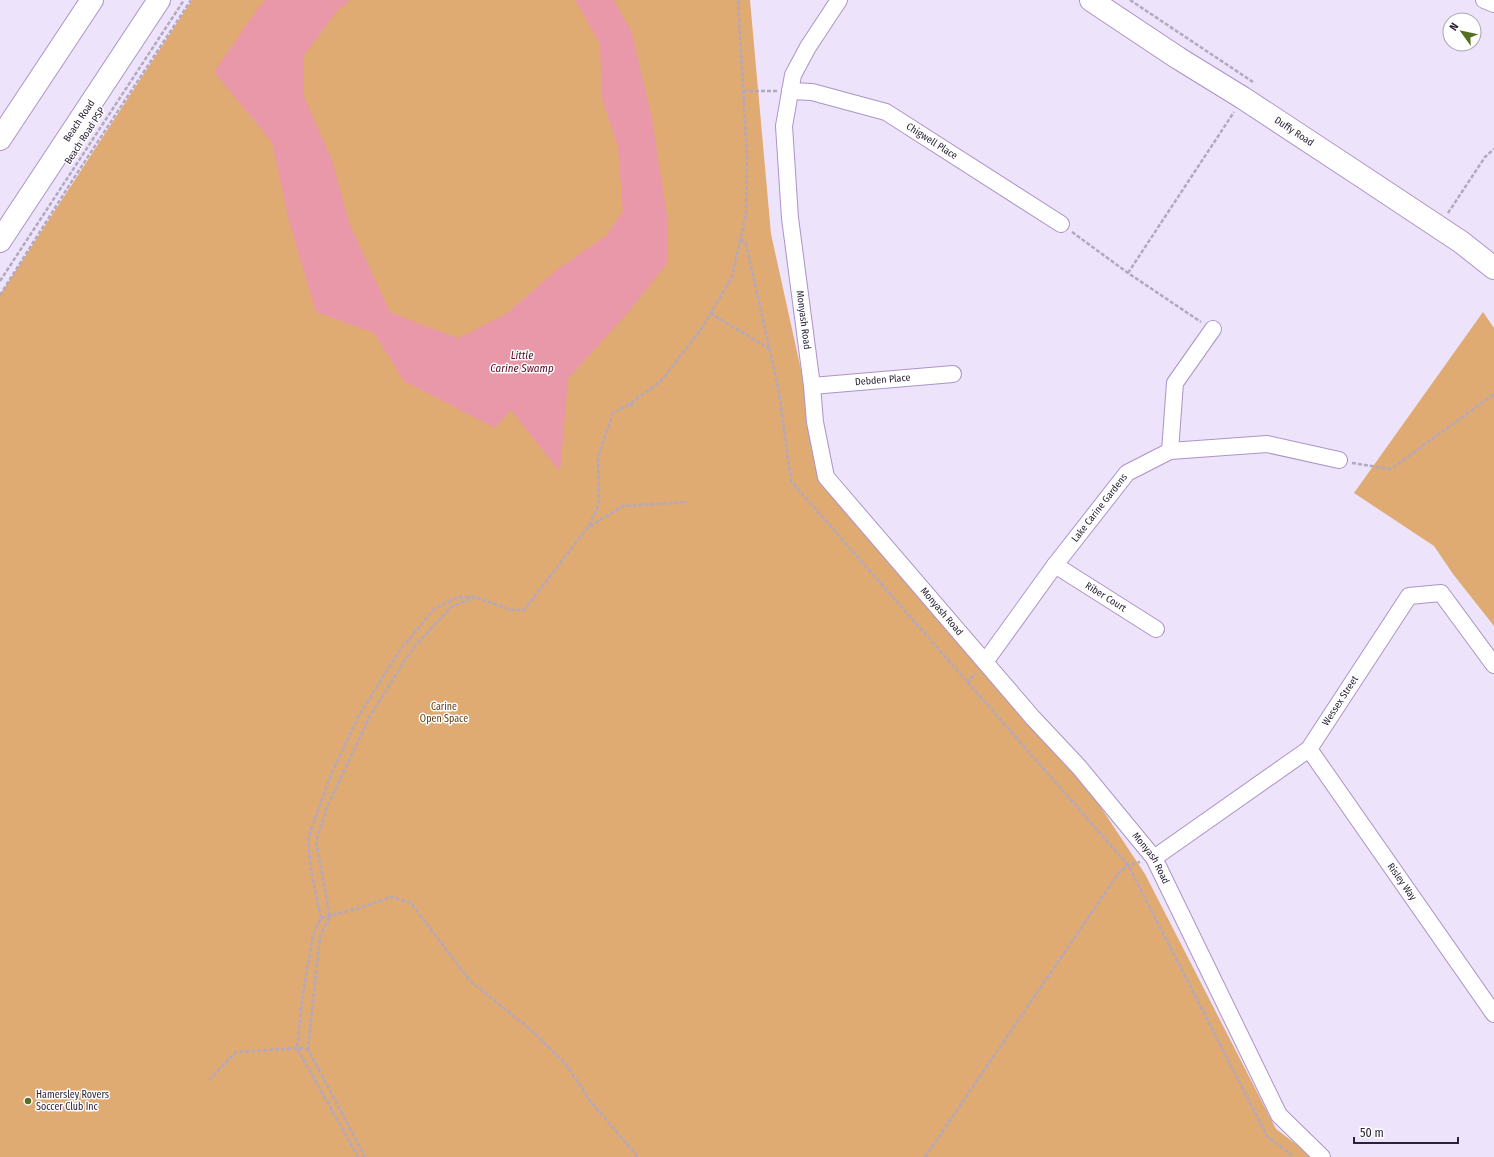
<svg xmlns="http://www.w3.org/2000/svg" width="1494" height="1157" font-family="'Fira Sans Condensed',sans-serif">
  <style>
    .green { fill: #e0aa73 }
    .water { fill: #e898a8 }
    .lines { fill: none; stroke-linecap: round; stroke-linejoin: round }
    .minor-casing { stroke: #ad93c8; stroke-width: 18 }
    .secondary-casing { stroke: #ad93c8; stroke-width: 24 }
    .primary-casing { stroke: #ad93c8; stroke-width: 24 }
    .path { stroke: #b2a8bf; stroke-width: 2.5; stroke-dasharray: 4 2; stroke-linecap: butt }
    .minor { stroke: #fff; stroke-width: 16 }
    .secondary { stroke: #fff; stroke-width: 22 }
    .primary { stroke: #fff; stroke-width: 22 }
    .poi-dot { fill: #556f22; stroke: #fff; stroke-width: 1.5 }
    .labels { text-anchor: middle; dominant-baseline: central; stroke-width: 3; stroke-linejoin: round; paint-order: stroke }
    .street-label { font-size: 10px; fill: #2c2237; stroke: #fff }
    .park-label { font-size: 10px; fill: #613c10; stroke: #fff }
    .poi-label { font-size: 10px; fill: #2c2237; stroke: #fff; text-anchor: start }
    .water-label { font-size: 11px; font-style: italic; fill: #540d25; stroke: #fff }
  </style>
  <rect width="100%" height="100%" fill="#ede3fa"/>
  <g class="green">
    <path d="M192 0H750L771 234 826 483 1082 779 1145 874 1276 1129 1313 1157H0V295Z"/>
    <path d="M1483 312 1494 328V626L1453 574 1434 546 1354 493Z"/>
  </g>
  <path class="water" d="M266 0H350L337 11 303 57 304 96 332 161 350 225 390 312 427 327 459 338 506 314 558 269 607 235 623 211 618 147 602 98 600 44 575 0H614L632 33 652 119 668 222V262L631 309 568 379 560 472 511 410 495 428 404 381 374 333 316 312 289 221 272 142 214 72 259 7Z"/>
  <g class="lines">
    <g class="minor-casing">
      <g id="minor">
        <path id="s1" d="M839 0 808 47 793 75 784 126 790 218 812 386 815 422 826 477 1033 718 1079 767 1154 858 1279 1115 1322 1157"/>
        <path d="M1484 0 1494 4"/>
        <path id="s2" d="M790 91 812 92 886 112 1061 224"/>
        <path id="s3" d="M812 386 953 374"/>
        <path d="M1170 451 1175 383 1213 329"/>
        <path id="s4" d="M1055 565 1156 629"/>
        <path id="s5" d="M985 662 1055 565 1127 473 1170 451 1267 444 1339 460"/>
        <path id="s6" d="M1309 749 1494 1014"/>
        <path id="s7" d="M1154 858 1309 749 1409 596 1441 593 1494 665"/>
      </g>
    </g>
    <g class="secondary-casing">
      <g id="secondary">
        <path id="s8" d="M1091 0 1178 58 1243 98 1363 177 1461 242 1494 268"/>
      </g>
    </g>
    <g class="primary-casing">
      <g id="primary">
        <path d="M0 139 92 0"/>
        <path id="s9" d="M0 241 159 0"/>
      </g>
    </g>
    <g class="path">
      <path d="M1130 0 1253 82"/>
      <path d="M743 91H777"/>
      <path d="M1448 213 1485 157 1494 149"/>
      <path d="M1072 232 1128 273 1201 322"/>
      <path d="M741 239 746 244 779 392 791 481 1128 865 1267 1136 1294 1157"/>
      <path d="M1128 273 1234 112"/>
      <path d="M0 281 184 0"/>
      <path d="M0 295 72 181 191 0"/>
      <path d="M710 313 768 348"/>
      <path d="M631 403 634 408"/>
      <path d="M1352 463 1391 469 1494 394"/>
      <path d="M590 526 623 506 687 502"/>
      <path d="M967 683 976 673"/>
      <path d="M321 918 356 909 392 897 411 903 470 981 530 1029 565 1063 591 1102 638 1157"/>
      <path d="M209 1080 236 1052 297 1048 308 1049"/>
      <path d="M358 1157 297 1048 303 994 313 935 321 918 311 871 308 838 330 777 358 717 400 650 434 609 458 597H475L512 610H524L589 526 599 504 598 457 613 413 631 403 661 381 702 328 732 277 746 215 747 156 738 0"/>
      <path d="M365 1157 308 1049 320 936 330 917 316 841 328 805 370 716 413 648 451 607 473 598"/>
      <path d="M925 1157 1118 874 1128 865 1140 862"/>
    </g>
    <use href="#minor" class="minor"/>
    <use href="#secondary" class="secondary"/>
    <use href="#primary" class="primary"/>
  </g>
  <circle class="poi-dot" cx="28" cy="1101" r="4"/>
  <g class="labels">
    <g class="street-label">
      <text stroke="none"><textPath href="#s9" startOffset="144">Beach Road</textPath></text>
      <text stroke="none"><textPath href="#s8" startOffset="242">Duffy Road</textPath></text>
      <text transform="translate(85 136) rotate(-57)">Beach Road PSP</text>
      <text stroke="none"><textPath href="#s2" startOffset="153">Chigwell Place</textPath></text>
      <text stroke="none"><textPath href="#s1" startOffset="335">Monyash Road</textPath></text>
      <text stroke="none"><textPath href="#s3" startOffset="71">Debden Place</textPath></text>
      <text stroke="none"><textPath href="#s5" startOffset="192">Lake Carine Gardens</textPath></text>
      <text stroke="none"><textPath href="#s4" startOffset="60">Riber Court</textPath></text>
      <text stroke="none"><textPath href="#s1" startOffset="671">Monyash Road</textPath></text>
      <text stroke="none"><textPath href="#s7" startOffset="247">Wessex Street</textPath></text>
      <text stroke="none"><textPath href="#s1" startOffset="995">Monyash Road</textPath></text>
      <text stroke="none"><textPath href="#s6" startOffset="162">Risley Way</textPath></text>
    </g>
    <g class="park-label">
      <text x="444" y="707">Carine<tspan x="444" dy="12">Open Space</tspan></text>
    </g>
    <g class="poi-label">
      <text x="36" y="1095">Hamersley Rovers<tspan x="36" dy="12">Soccer Club Inc</tspan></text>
    </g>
    <g class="water-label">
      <text x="522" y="355">Little<tspan x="522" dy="13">Carine Swamp</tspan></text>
    </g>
  </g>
  <g transform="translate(1462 32) rotate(303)"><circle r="19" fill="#ffffff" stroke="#aba7af"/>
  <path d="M0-3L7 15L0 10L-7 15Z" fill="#556f22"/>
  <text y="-6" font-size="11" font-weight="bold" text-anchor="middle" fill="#2c2237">N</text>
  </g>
  <path d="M1354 1137v6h104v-6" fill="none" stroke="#2c2237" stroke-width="2"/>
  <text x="1360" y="1137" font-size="12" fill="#2c2237" stroke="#ffffff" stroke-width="3" paint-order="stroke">50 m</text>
</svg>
